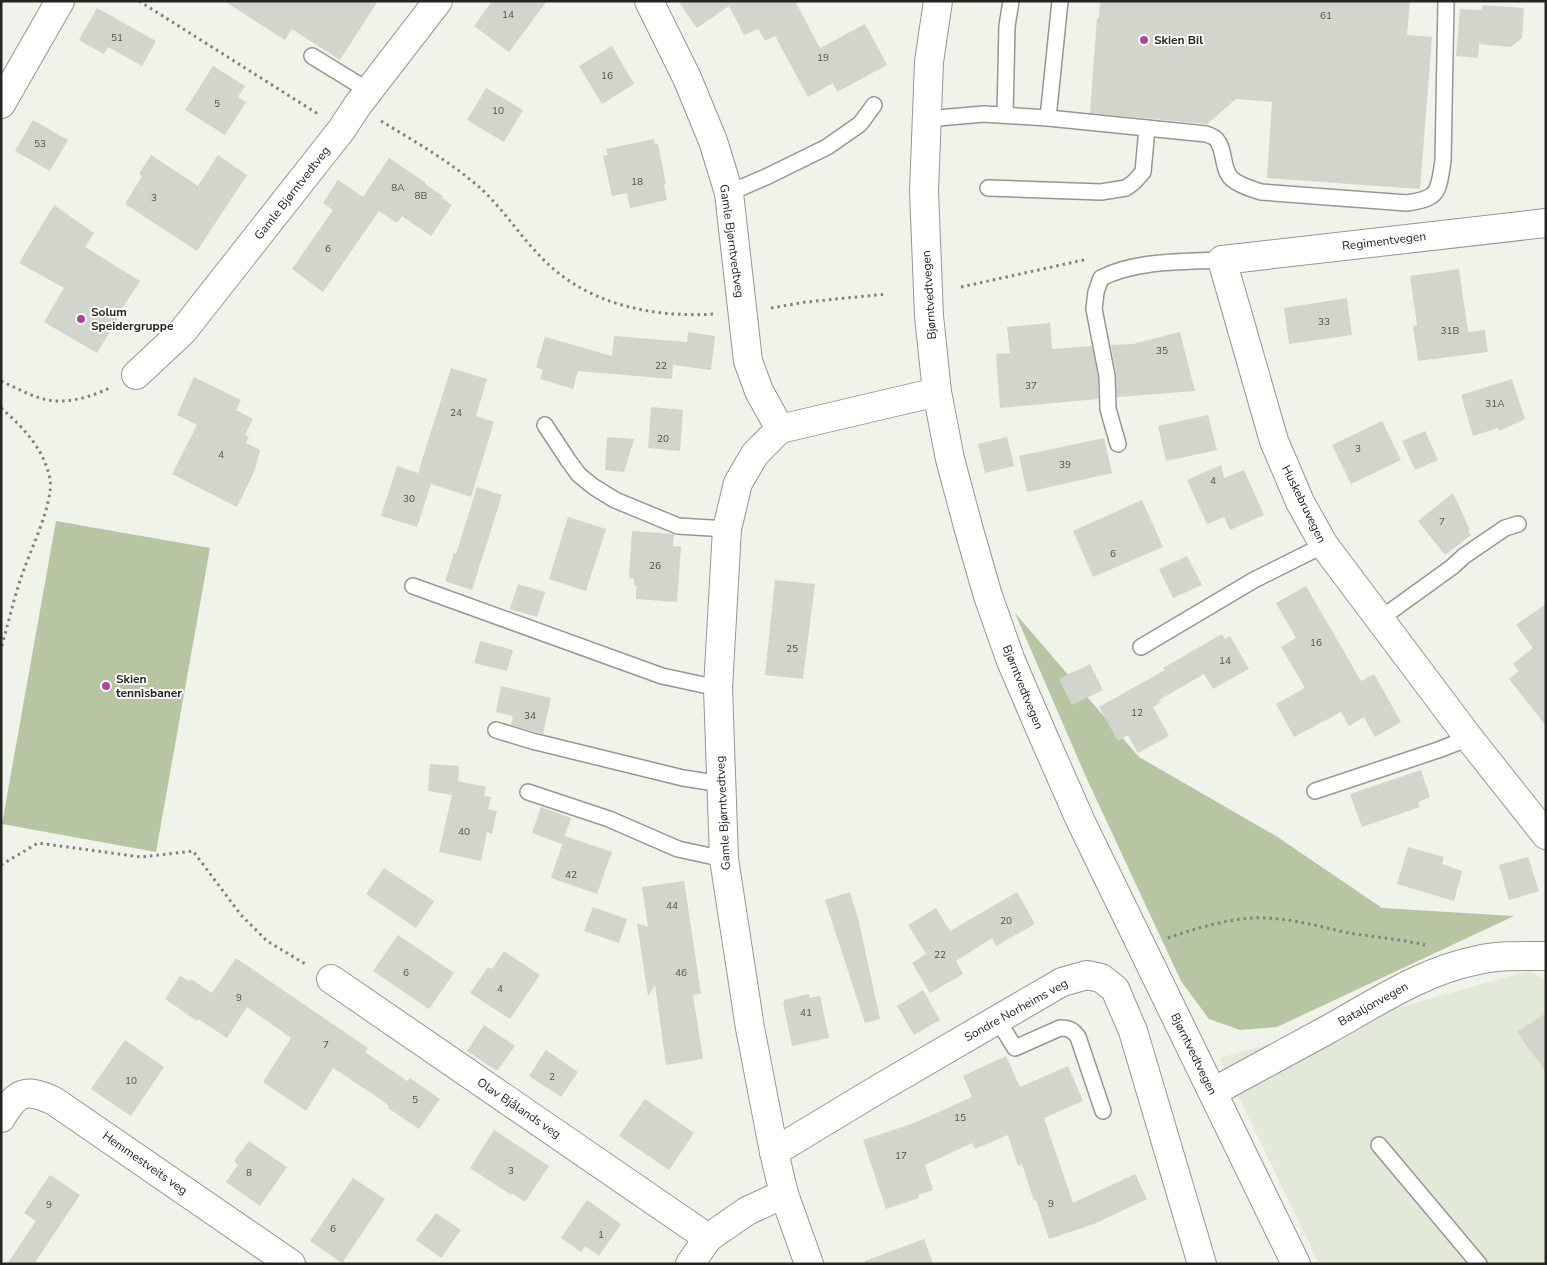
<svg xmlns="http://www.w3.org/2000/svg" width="1547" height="1265" font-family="'Nunito Sans',sans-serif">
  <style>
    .built { fill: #e2e9d9 }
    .green { fill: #b7c5a2 }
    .building { fill: #d1d5cc }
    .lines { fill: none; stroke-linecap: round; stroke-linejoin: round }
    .lane-casing { stroke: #959890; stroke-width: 18 }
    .street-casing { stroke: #959890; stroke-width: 30 }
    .secondary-casing { stroke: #959890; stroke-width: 30 }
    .path { stroke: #80837d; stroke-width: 3; stroke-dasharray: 2.5 4; stroke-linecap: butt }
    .lane { stroke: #fff; stroke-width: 15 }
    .street { stroke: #fff; stroke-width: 28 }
    .secondary { stroke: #fff; stroke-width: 28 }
    .poi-dot { fill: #b2429e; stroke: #fff; stroke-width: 2 }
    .labels { text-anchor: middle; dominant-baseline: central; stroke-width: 4; stroke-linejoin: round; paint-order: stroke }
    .number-label { font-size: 10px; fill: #4f514c }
    .poi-label { font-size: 12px; font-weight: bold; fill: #242522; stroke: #fff; text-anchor: start }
    .street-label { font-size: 12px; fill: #242522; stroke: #fff }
  </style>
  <rect width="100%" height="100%" fill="#eff3ea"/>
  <path class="built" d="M1528 971 1546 979V1264H1319L1220 1058Z"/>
  <g class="green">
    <path d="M56 521 210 548 156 852 2 824Z"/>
    <path d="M1015 613 1139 757 1276 836 1382 908 1514 916 1277 1027 1240 1030 1209 1019 1181 981 1086 777Z"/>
  </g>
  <g class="building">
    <path d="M224 1H378L340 60 292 29 285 40Z"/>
    <path d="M492 1H547L509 52 474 26Z"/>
    <path d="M678 1H795L820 48 865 24 887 65 837 92 833 83 808 97 775 36 765 41 758 29 744 35 729 6 697 28Z"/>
    <path d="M1100 1H1410L1407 35 1432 37 1420 189 1267 178 1272 102 1236 99 1207 124 1090 113 1097 18H1099Z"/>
    <path d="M1482 5 1524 8 1522 38 1511 47 1479 44 1478 58 1456 56 1460 9 1482 10Z"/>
    <path d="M97 8 156 41 142 66 108 47 104 54 79 40Z"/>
    <path d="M612 46 634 84 602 104 579 66Z"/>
    <path d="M213 66 245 86 238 97 246 102 225 135 185 110Z"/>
    <path d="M486 88 523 110 504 142 467 120Z"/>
    <path d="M33 120 68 140 50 171 15 151Z"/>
    <path d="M654 139 655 144H658L666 184 664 185 667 200 630 208 627 193 612 196 603 156 608 155 606 149Z"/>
    <path d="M151 155 198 186 218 155 247 175 197 251 125 204 142 176 139 174Z"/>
    <path d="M389 158 426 183 425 184 443 196 442 198 452 205 431 236 402 216 397 223 379 211 323 292 292 269 333 210 323 203 338 180 363 197Z"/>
    <path d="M54 205 94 233 85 247 140 281 116 318 118 319 113 327 97 353 44 322 64 288 19 263Z"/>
    <path d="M1459 269 1468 332 1485 330 1488 352 1418 361 1413 326 1417 325 1410 276Z"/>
    <path d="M1347 298 1352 335 1289 344 1284 308Z"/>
    <path d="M1050 323 1052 349 1092 346 1098 377V399L1000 408 996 354 1010 353 1007 327Z"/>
    <path d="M688 332 715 336 711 370 673 365 672 379 578 371 573 389 540 379 543 370 536 367 545 337 612 356 614 336 687 342Z"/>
    <path d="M1180 332 1195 391 1117 397 1116 374 1111 345 1133 344Z"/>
    <path d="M451 368 487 379 476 416 494 422 471 497 431 484 417 527 381 516 397 466 418 473Z"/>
    <path d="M194 377 241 400 236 410 253 419 245 435 249 437 246 443 260 450 255 470 237 507 172 474 197 425 177 415Z"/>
    <path d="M1512 379 1525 419 1499 431 1498 428 1473 436 1461 395Z"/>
    <path d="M651 407 683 410 680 451 648 448Z"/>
    <path d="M1208 415 1217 450 1166 461 1158 426Z"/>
    <path d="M1382 421 1401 460 1351 484 1332 445Z"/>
    <path d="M1425 431 1438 460 1415 470 1402 441Z"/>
    <path d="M607 437 634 439 624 472 605 470Z"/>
    <path d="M1007 437 1014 466 985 473 978 444Z"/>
    <path d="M1104 438 1112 473 1027 492 1019 456Z"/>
    <path d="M1221 465 1224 478 1244 470 1264 515 1230 530 1224 517 1207 524 1187 480Z"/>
    <path d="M477 487 502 495 472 590 445 581 454 553 456 554Z"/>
    <path d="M1453 493 1470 530 1468 531 1471 535 1445 555 1418 521Z"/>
    <path d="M1142 500 1163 547 1093 577 1073 531Z"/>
    <path d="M568 517 606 529 586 591 549 579Z"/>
    <path d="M632 531 674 534 673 546 681 547 677 602 636 599V585H634V579L629 578Z"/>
    <path d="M1187 556 1202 585 1173 598 1159 569Z"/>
    <path d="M775 580 815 584 803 679 765 675Z"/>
    <path d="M518 584 545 592 537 617 510 609Z"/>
    <path d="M1306 586 1361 681 1374 674 1401 722 1375 737 1364 717 1349 726 1341 712 1294 737 1276 704 1305 688 1281 647 1296 638 1276 603Z"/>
    <path d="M1546 604V726L1509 679 1519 671 1513 664 1533 648 1516 625Z"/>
    <path d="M1222 634 1225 639 1230 636 1249 669 1213 689 1204 674 1159 700 1161 702 1153 707 1169 736 1138 753 1128 735 1118 741 1099 707 1165 670 1163 668Z"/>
    <path d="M480 641 513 650 507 671 474 663Z"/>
    <path d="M1090 664 1103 690 1072 705 1059 679Z"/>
    <path d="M501 686 551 698 543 734 511 725 513 716 496 712Z"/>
    <path d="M430 764 459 766 458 781 486 787 484 796 491 797 488 809 497 811 492 834 487 832 481 861 439 852 452 795 428 791Z"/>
    <path d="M1421 770 1430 797 1418 802 1420 807 1362 827 1350 794Z"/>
    <path d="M541 807 571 818 562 844 532 833Z"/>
    <path d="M565 836 612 852 597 894 551 878Z"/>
    <path d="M1408 847 1444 857 1442 864 1462 871 1454 901 1397 884Z"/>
    <path d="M1528 857 1539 891 1509 900 1499 865Z"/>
    <path d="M384 868 434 901 416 928 366 894Z"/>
    <path d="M684 881 701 994 693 995 703 1059 666 1065 655 985 648 996 637 923 648 927 642 887Z"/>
    <path d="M850 892 859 922 880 1019 865 1023 825 900Z"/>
    <path d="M1017 892 1035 924 996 946 992 938 956 961 963 974 930 993 912 963 926 954 908 925 936 908 950 931Z"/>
    <path d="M593 907 627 919 619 943 584 931Z"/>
    <path d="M398 935 454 973 429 1009 373 971Z"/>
    <path d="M504 951 540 975 510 1019 470 993 488 967 492 969Z"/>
    <path d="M236 958 368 1048 365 1052 407 1081 410 1078 440 1099 419 1129 388 1108 389 1106 380 1099 333 1068 306 1111 263 1082 291 1038 247 1007 227 1038 198 1019 197 1021 165 999 180 976 189 981 190 979 194 981 212 993Z"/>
    <path d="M923 990 940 1020 914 1035 897 1006Z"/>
    <path d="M809 994 810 998 820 996 829 1038 792 1046 783 1003H784V1000Z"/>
    <path d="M1546 1013V1072L1517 1032Z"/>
    <path d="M484 1025 515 1046 497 1071 467 1051Z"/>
    <path d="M125 1040 164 1067 131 1116 91 1089Z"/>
    <path d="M546 1050 578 1072 561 1097 529 1076Z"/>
    <path d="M1006 1056 1020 1087 1068 1066 1083 1101 1044 1118 1073 1203 1135 1174 1147 1199 1094 1224 1049 1239 1036 1200 1034 1201 1022 1164 1018 1166 1008 1135 975 1149 972 1143 925 1165 933 1190 918 1195 919 1198 886 1209 863 1140 914 1123 972 1097 963 1076Z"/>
    <path d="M645 1099 694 1133 669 1170 619 1136Z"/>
    <path d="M494 1130 549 1166 525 1202 512 1193 511 1195 470 1168Z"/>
    <path d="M249 1141 287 1167 260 1206 226 1182 238 1165 234 1161Z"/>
    <path d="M50 1175 80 1195 34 1264H7L36 1221 24 1213Z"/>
    <path d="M353 1178 385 1199 342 1263 310 1241Z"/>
    <path d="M587 1200 621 1224 599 1256 585 1246 581 1252 561 1238Z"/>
    <path d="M436 1213 461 1230 441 1258 416 1240Z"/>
    <path d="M924 1239 933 1264H865V1261Z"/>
  </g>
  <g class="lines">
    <g class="lane-casing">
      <g id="lane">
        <path d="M312 56 369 91"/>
        <path d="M1005 115 1007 26 1011 1"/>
        <path d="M1048 118 1060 1"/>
        <path d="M926 119 984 114 1048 118 1206 134C1209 135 1214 137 1216 139 1226 150 1221 169 1232 179 1240 186 1252 189 1261 192L1407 203C1440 198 1438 192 1443 161L1446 1"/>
        <path d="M988 188 1101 192 1126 188 1134 182 1143 172 1147 128"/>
        <path d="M729 193 768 176 827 147 860 124 874 105"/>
        <path d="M545 425 568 460 579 475 594 487 615 500 678 526 727 529"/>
        <path d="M1118 444 1108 409 1107 376 1094 309 1096 292 1101 278C1136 260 1183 262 1222 260"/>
        <path d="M413 586 662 676 718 688"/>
        <path d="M1380 619 1452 567 1464 556 1505 528 1518 524"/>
        <path d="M1141 647 1254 580 1324 545"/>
        <path d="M496 730 532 741 683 778 722 784"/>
        <path d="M1315 791 1438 750 1469 738"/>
        <path d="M528 792 609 819 678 849 724 859"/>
        <path d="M997 1019 1015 1048 1060 1028C1069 1028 1073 1030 1078 1037L1103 1111"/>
        <path d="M1379 1145 1479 1264"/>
      </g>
    </g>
    <g class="street-casing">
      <g id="street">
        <path d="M649 1 687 78 713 141 729 193 748 361 759 391 780 429"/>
        <path d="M1 104 60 1"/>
        <path d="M1546 223 1222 260 1274 441 1300 502 1324 545 1469 738 1546 835"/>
        <path d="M136 375 183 331 342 129 357 106 438 1"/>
        <path d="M331 979 708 1238"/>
        <path d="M1 1118C17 1091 26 1088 54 1101L291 1264"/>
        <path d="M774 1152 880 1088 1062 982 1087 975 1101 978 1115 989 1133 1031 1202 1264"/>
        <path d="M690 1264 708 1238 747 1211 784 1194"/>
        <path d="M809 1264 784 1194 774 1152 750 1028 724 859 718 688 727 529 738 483 755 454 780 429 937 392"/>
      </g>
    </g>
    <g class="secondary-casing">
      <g id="secondary">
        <path d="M938 1 929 62 924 191 929 316 937 392 950 459 969 530 988 596 1011 661 1041 731 1081 822 1296 1264"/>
        <path d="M1213 1092C1251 1071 1289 1051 1327 1030 1376 1003 1422 971 1478 960 1500 955 1523 956 1546 956"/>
      </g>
    </g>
    <g class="path">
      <path d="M139 1 318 114"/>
      <path d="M381 121C414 141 449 161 478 186 502 207 519 235 541 257 585 304 652 318 715 314"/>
      <path d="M961 287 1088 259"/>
      <path d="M771 308 806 302 887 294"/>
      <path d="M1 381C14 387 27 394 40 398 63 406 91 397 112 387"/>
      <path d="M1 408C23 427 44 449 50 479 54 503 29 553 21 578 13 601 8 625 1 648"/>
      <path d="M1 865 38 843 141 857 193 851 241 915 267 941 307 965"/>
      <path d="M1168 938C1195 928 1238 916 1266 918 1294 919 1321 927 1349 933 1374 937 1400 939 1425 945"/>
    </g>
    <use href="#lane" class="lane"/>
    <use href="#street" class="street"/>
    <use href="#secondary" class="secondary"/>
  </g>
  <g class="poi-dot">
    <circle cx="1144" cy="40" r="5"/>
    <circle cx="81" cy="319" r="5"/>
    <circle cx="106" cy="686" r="5"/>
  </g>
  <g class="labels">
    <g class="number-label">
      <text x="508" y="15">14</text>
      <text x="1326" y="16">61</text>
      <text x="117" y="38">51</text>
      <text x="823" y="58">19</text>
      <text x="607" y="76">16</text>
      <text x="217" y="104">5</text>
      <text x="498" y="111">10</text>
      <text x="40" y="144">53</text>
      <text x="637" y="182">18</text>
      <text x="398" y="188">8A</text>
      <text x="421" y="196">8B</text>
      <text x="154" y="198">3</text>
      <text x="328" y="249">6</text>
      <text x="1324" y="322">33</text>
      <text x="1450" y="331">31B</text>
      <text x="1162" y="351">35</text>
      <text x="661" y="366">22</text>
      <text x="1031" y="386">37</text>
      <text x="1495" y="404">31A</text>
      <text x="456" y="413">24</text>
      <text x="663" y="439">20</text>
      <text x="1358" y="449">3</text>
      <text x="221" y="455">4</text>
      <text x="1065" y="465">39</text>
      <text x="1213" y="481">4</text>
      <text x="409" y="499">30</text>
      <text x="1442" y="522">7</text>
      <text x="1113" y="554">6</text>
      <text x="655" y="566">26</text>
      <text x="1316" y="643">16</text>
      <text x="792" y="649">25</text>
      <text x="1225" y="661">14</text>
      <text x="1137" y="713">12</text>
      <text x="530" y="716">34</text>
      <text x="464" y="832">40</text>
      <text x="571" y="875">42</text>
      <text x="672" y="906">44</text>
      <text x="1006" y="921">20</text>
      <text x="940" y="955">22</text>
      <text x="406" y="973">6</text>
      <text x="681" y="973">46</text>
      <text x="500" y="989">4</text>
      <text x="239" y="998">9</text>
      <text x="806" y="1013">41</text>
      <text x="326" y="1045">7</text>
      <text x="552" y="1077">2</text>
      <text x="131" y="1081">10</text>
      <text x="415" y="1100">5</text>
      <text x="960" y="1118">15</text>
      <text x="901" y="1156">17</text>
      <text x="511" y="1171">3</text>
      <text x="249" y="1173">8</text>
      <text x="1051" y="1204">9</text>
      <text x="49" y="1205">9</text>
      <text x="333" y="1229">6</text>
      <text x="601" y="1235">1</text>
    </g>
    <g class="poi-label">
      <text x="1154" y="40">Skien Bil</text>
      <text x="91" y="312">Solum<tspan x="91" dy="14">Speidergruppe</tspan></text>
      <text x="116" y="679">Skien<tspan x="116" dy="14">tennisbaner</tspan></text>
    </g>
    <g class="street-label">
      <text transform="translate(292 193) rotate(-52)">Gamle Bjørntvedtveg</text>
      <text transform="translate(732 241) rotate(82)">Gamle Bjørntvedtveg</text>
      <text transform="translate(1384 241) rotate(-7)">Regimentvegen</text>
      <text transform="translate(929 295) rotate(-94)">Bjørntvedtvegen</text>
      <text transform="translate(1304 504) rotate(64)">Huskebruvegen</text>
      <text transform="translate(1023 687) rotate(68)">Bjørntvedtvegen</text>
      <text transform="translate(723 813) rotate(-93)">Gamle Bjørntvedtveg</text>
      <text transform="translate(1373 1004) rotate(-29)">Bataljonvegen</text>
      <text transform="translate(1016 1010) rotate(-29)">Sondre Norheims veg</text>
      <text transform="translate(1194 1054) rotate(64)">Bjørntvedtvegen</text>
      <text transform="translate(519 1108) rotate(34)">Olav Bjålands veg</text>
      <text transform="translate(145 1163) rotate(35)">Hemmestveits veg</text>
    </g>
  </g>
  <rect width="1547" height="1265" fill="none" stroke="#242522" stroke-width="5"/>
</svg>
